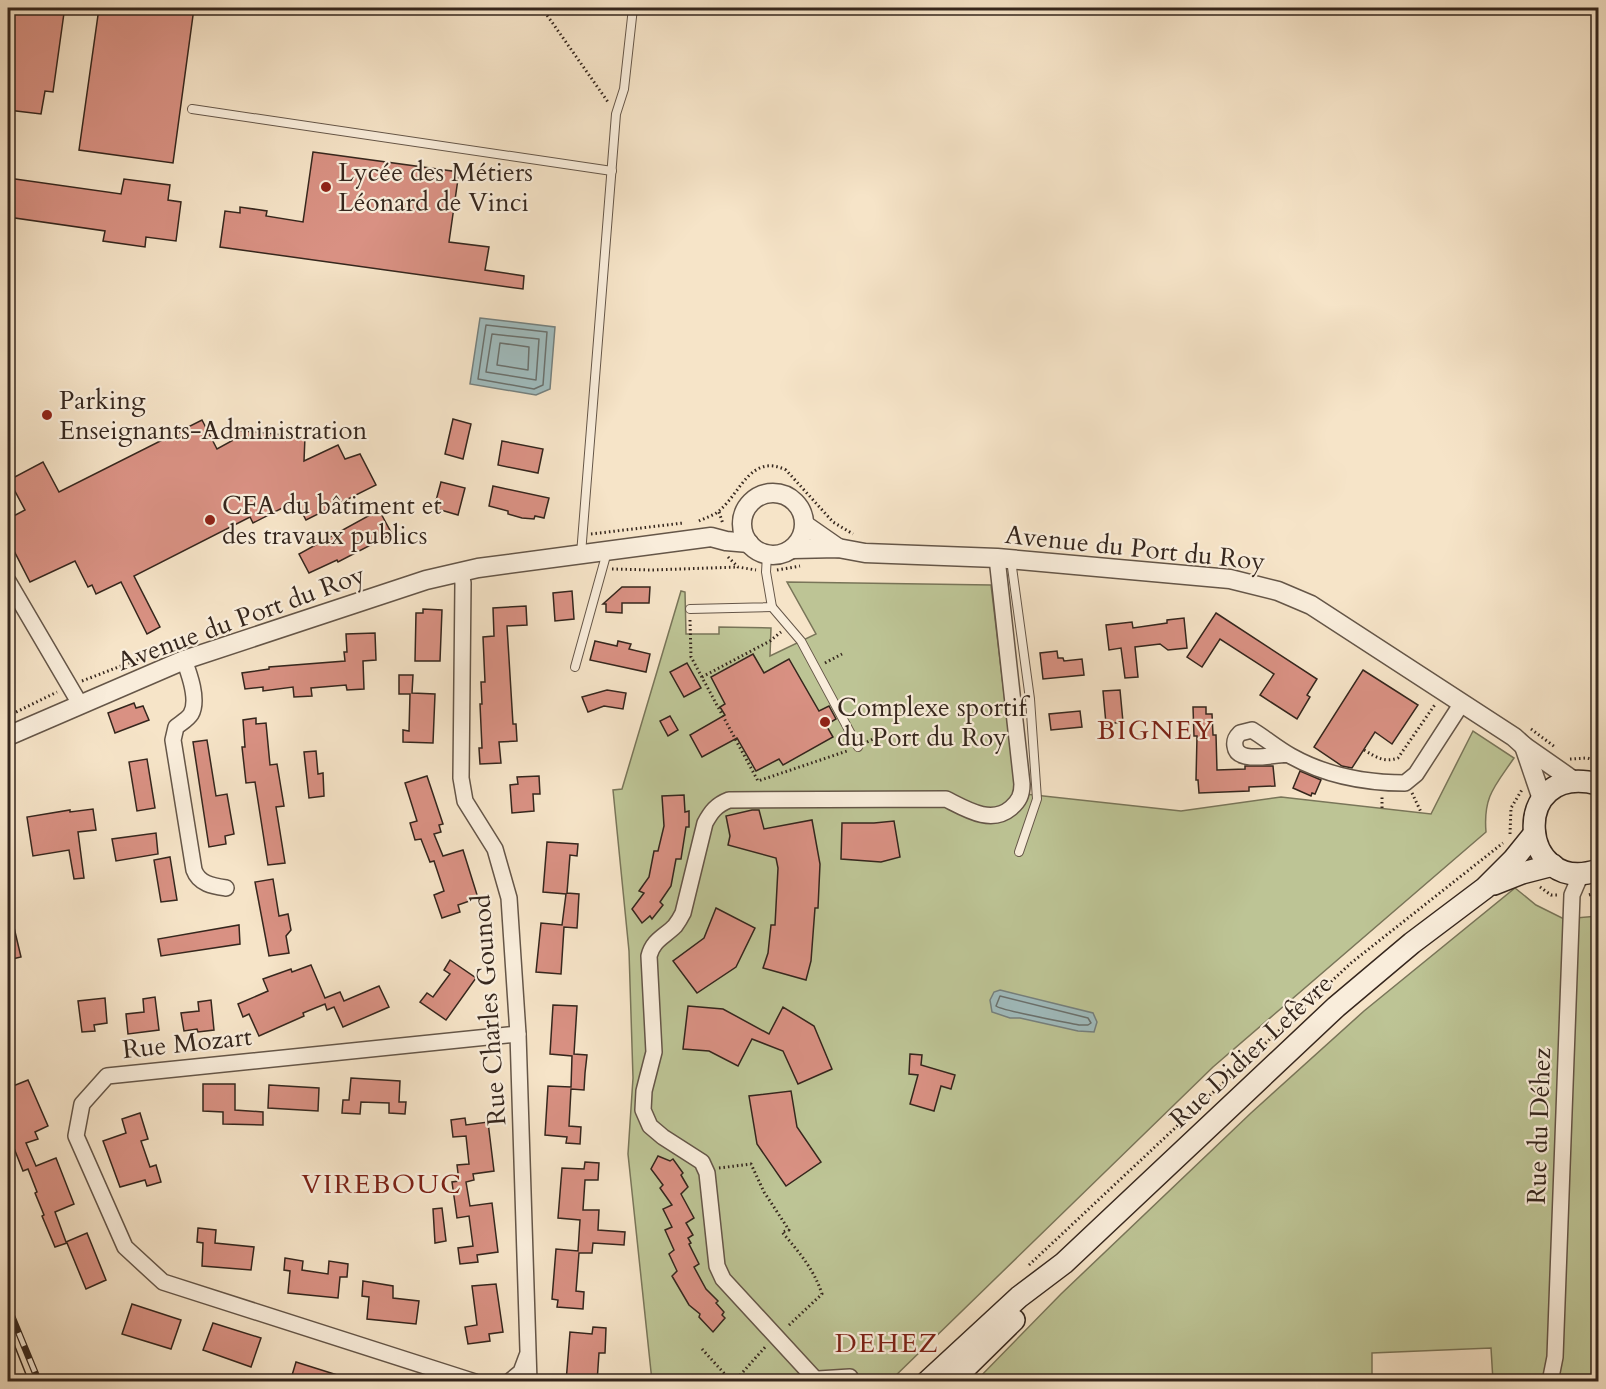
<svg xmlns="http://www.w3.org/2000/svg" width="1606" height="1389" font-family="Cardo,serif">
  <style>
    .green { fill: #bdc495; stroke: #797559; stroke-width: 1.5 }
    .water { fill: #a0bcbe; stroke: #75807e; stroke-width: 1.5 }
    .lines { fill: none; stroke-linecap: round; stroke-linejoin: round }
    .shore { stroke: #6a716e; stroke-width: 1.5 }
    .building { fill: #d99183; stroke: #35261d; stroke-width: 1.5 }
    .service-casing { stroke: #655648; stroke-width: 10 }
    .minor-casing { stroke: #655648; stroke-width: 18 }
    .tertiary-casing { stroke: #655648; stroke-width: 21 }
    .secondary-casing { stroke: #35261d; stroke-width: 24 }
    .path { stroke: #35261d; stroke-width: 3; stroke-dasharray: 1.5 3; stroke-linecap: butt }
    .service { stroke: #f9eddb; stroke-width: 8 }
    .minor { stroke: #f9eddb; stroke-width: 15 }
    .tertiary { stroke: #f9eddb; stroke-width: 18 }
    .secondary { stroke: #f9eddb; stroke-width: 21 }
    .tram { stroke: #35261d; stroke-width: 1.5 }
    .rail-casing { stroke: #35261d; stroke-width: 7 }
    .rail { stroke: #f9eddb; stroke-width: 4.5; stroke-dasharray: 14; stroke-linecap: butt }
    .poi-dot { fill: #8f2418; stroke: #f9eddb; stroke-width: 2 }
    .labels { text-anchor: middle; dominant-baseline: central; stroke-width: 4.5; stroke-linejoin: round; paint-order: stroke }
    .poi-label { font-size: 26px; fill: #35261d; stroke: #f9eddb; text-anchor: start }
    .street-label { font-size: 26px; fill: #35261d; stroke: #f9eddb }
    .neighbourhood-label { font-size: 27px; letter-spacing: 1.5px; fill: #7a1f14; stroke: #f9eddb }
  </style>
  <rect width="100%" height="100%" fill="#f6e4c8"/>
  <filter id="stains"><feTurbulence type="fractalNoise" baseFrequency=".00333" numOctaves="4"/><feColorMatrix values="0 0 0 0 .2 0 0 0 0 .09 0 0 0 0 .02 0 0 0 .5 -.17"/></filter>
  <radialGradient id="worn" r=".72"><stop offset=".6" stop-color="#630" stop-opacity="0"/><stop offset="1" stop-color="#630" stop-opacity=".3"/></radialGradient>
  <g class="green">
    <path d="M787 582 991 585 1016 793 1181 811 1281 797 1431 814 1473 731 1514 758C1495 786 1483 796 1486 832L1213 1067 889 1382 652 1381 628 1154 633 1078 629 951 613 790 622 789 681 591 685 592 686 634H719V627L771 628 770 656 816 634Z"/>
    <path d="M1515 888 1536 905 1564 919 1598 916V1381H1493L1491 1348 1372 1353V1381L975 1382 1061 1294 1251 1113 1364 1011Z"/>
  </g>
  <g class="water">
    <path d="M480 318 555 327 550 389 536 395 470 384Z"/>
    <path d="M1000 990 1093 1013 1097 1022 1094 1032 1078 1031 1020 1018H1010L992 1012 990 1000 994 992Z"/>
  </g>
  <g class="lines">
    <g class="shore">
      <path d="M486 325 547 332 543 385 534 389 478 379Z"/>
      <path d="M492 334 539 339 536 380 486 372Z"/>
      <path d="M500 343 529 347 528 370 497 365Z"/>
      <path d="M1000 996 1088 1018 1091 1023 1088 1025H1079C1065 1022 1002 1011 996 1006Z"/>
    </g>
  </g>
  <g class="building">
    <path d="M8 8 64 13 53 92 45 91 41 114 8 110Z"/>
    <path d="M99 8H194L173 163 79 150Z"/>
    <path d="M313 152 459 172 449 242 489 247 485 270 524 276 523 289 220 247 225 211 240 213V207L267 211 266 216 303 222Z"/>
    <path d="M8 178 121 194 124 179 170 185 168 200 181 202 176 241 146 237 145 247 103 241 105 231 8 217Z"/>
    <path d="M453 419 471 424 463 459 445 454Z"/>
    <path d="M202 420 217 449 237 438 232 430 305 437 304 461 338 445 345 459 360 454 376 485 306 520 296 501 253 523 250 517 134 576 160 627 147 634 121 582 96 594 92 585 88 587 75 561 30 582 8 539V519L25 510 9 480 43 462 59 492Z"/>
    <path d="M502 441 543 449 538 473 498 465Z"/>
    <path d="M441 482 465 488 458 515 434 508Z"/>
    <path d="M493 486 549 498 544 518 535 516 534 519 522 518 508 514V511L489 506Z"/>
    <path d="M379 510 392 534 338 562 337 560 309 573 299 554Z"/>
    <path d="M622 587H650L649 603H622V613L606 612V604H603Z"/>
    <path d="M572 591 574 619 555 621 553 593Z"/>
    <path d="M526 606 527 625 507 626 513 724H516L517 741 499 742 501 763 480 764 479 748H482L480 704H482L481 682H485L483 637 494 636 493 608Z"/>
    <path d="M423 609 442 610 440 661H415L416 613H423Z"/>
    <path d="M1216 613 1317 679 1307 695 1310 697 1297 719 1260 695 1274 674 1220 639 1202 667 1187 657Z"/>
    <path d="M1184 618 1187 648 1168 650 1160 644 1135 647 1138 677 1125 678 1121 648 1109 650 1106 625 1132 622 1133 628 1167 623V620Z"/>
    <path d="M375 633 376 660 363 661 364 689 347 690 346 685 311 688 312 696 294 697 293 687 263 691V687L245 689 242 673 269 669V667L345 661 344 652H347L346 634Z"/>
    <path d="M595 641 617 646 618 641 631 644 629 649 650 654 646 672 590 660Z"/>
    <path d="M1057 651 1058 658H1063L1064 661 1082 659 1084 675 1043 679 1040 653Z"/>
    <path d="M753 654 764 673 789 659 819 711 829 706 836 719 826 725 833 737 783 765 779 759 756 771 737 738 702 757 690 735 725 715 720 707 725 704 711 677Z"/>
    <path d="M687 663 701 688 684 697 670 672Z"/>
    <path d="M1363 670 1418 705 1392 744 1375 732 1352 768 1342 766 1314 747Z"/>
    <path d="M399 675H413L412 693 435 694 433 743 403 742V730L409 731 410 694H399Z"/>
    <path d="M607 690 626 693 623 709 604 706 588 712 582 697Z"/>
    <path d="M1120 690 1123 722 1106 724 1103 691Z"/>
    <path d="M134 703 136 708 143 706 149 720 115 733 108 713Z"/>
    <path d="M1193 707H1206V714H1212L1213 735H1216L1217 770 1245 769V766H1273L1275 786 1249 787V791L1199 793 1198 780H1196L1197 736H1194Z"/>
    <path d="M1080 711 1082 727 1051 730 1049 714Z"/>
    <path d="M670 716 678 730 668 736 660 721Z"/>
    <path d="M256 718V724L266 723 270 765 277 764 284 806 276 807 285 863 268 865 255 782 246 783 242 747H245L243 720Z"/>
    <path d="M207 740 216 796 227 794 234 834 225 836 226 844 209 847 193 742Z"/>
    <path d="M316 751 318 774 323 773 324 796 309 798 304 752Z"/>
    <path d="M147 759 155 808 137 811 129 762Z"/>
    <path d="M1300 771 1321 780 1315 794 1312 793 1311 796 1293 788Z"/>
    <path d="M427 776 443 824 439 825 441 832 434 834 443 856 463 850 478 898 458 905 460 912 442 918 434 895 444 891 434 861 430 862 421 839 415 840 410 823 417 821 405 783Z"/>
    <path d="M539 776 540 794H533L534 811 512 813 510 785 518 784 517 777Z"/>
    <path d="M684 795 685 812 689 811V827H686L681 859H676L671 886 660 902 663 905 652 919 650 916 642 923 632 909 644 893 639 891 649 877 654 851H658L664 826 662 796Z"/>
    <path d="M93 809 96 830 78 832 84 878 74 879 69 850 33 856 27 817 70 810V812Z"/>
    <path d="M752 810H759L764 829 812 820 820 864 818 908H815L811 961 806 980 763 968 768 953 771 925H775L778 868 776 858 728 845 730 836 726 816Z"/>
    <path d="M894 821 900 857 881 862 841 859 842 823H874Z"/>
    <path d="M156 833 158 854 116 861 112 839Z"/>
    <path d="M547 842 578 844 577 856 570 855 567 893 579 894 577 928 564 927 561 974 536 972 541 923 562 925 566 894 543 892Z"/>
    <path d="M170 857 177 900 161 902 154 860Z"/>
    <path d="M273 879 279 916 288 914 291 930 286 936 289 953 269 956 255 882Z"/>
    <path d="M716 908 755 928 736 967 697 993 673 961 704 938Z"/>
    <path d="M8 919H12L21 957 8 960Z"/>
    <path d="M239 925 240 944 161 956 158 939Z"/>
    <path d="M450 960 476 978 446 1020 420 1002 427 993 433 997 441 986 450 974 444 970Z"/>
    <path d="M311 965 325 998 340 992 344 1001 379 986 389 1007 343 1027 334 1007 327 1010 325 1004 303 1013 304 1016 259 1036 249 1014 243 1017 238 1004 268 991 263 979 291 969 292 972Z"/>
    <path d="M155 997 159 1030 128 1034 126 1014 144 1012 143 999Z"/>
    <path d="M105 998 107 1023 94 1025 95 1031 82 1032 78 1001Z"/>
    <path d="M211 1000 214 1030 198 1032 197 1029 184 1031 181 1013 199 1011 198 1002Z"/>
    <path d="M553 1005 577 1006 574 1054 587 1055 585 1073 584 1090 571 1089 569 1126 581 1127 580 1144 566 1143 567 1137 545 1135 548 1086 571 1087 572 1056 550 1054Z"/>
    <path d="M688 1006 723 1009 769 1034 783 1007 814 1026 832 1069 798 1084 783 1051 752 1039 738 1066 709 1051 683 1049Z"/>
    <path d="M910 1054 922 1055 921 1065 955 1075 951 1089 941 1086 934 1111 910 1104 918 1075 909 1074Z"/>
    <path d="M351 1078 400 1081 399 1102H406L405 1114 389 1113V1103L361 1102 360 1114 342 1113 343 1100H349Z"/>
    <path d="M28 1080 48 1126 35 1132 38 1139 26 1143 36 1166 56 1158 74 1204 55 1212 66 1242 87 1233 106 1280 86 1289 67 1243 55 1247 42 1216 44 1215 35 1193 37 1192 28 1169 23 1171 8 1133 11 1131 8 1116 12 1114 8 1103V1088Z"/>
    <path d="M203 1084H235V1110L263 1112V1125L223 1124V1112L203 1111Z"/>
    <path d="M269 1085 319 1088 318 1111 268 1108Z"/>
    <path d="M791 1091 797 1127 821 1162 786 1186 757 1144 749 1096Z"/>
    <path d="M140 1113 148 1139 141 1141 150 1167 156 1165 161 1182 147 1186 145 1180 120 1187 103 1141 126 1133 122 1119Z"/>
    <path d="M465 1118 466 1125 488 1122 494 1171 473 1174 474 1180 466 1182 470 1206 492 1203 498 1252 477 1255 478 1262 460 1264 458 1248 473 1246 469 1216 457 1218 452 1182 459 1181 457 1165 469 1164 466 1136 453 1137 451 1120Z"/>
    <path d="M658 1156 670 1161 673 1159 683 1173 681 1175 688 1187 681 1194 694 1218 686 1223 693 1235 688 1238 691 1243 689 1244 699 1264 694 1267 706 1289 718 1301 716 1303 724 1312 722 1315 725 1318 713 1332 699 1317 700 1314 689 1305 672 1276 677 1271 669 1254 674 1250 665 1230 672 1227 663 1209 672 1205 660 1188 663 1185 651 1169Z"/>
    <path d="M585 1162 599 1163 598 1180H585L583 1210H599L598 1230 625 1232 624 1245 593 1243 592 1253H579L576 1291 584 1292 583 1309 557 1307 558 1300 552 1299 556 1249 578 1251 580 1220 558 1218 562 1168 584 1169Z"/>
    <path d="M442 1208 446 1241 435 1243 433 1209Z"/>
    <path d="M198 1228 216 1230 215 1243 254 1247 251 1270 202 1266 203 1243 197 1242Z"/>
    <path d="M285 1258 303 1261 302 1270 328 1274 329 1261 348 1264 347 1277H340L338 1298 288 1293 290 1271 284 1270Z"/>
    <path d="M363 1281 393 1286V1298L419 1301 416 1324 367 1319 369 1297 362 1296Z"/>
    <path d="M496 1284 503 1332 489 1334 490 1341 468 1344 465 1327 477 1325 472 1286Z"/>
    <path d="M132 1304 181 1320 171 1349 122 1334Z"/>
    <path d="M213 1323 261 1338 251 1367 203 1350Z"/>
    <path d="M593 1327 606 1328 605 1353H599L597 1382H566L570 1332 592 1334Z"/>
    <path d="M296 1362 350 1379 349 1382H290Z"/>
  </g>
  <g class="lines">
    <g class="service-casing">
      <g id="service">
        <path d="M192 109 612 171"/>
        <path d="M581 554 616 114 624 89 633 8"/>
        <path d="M1011 560 1030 699 1037 799 1019 852"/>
        <path d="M772 607 801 641 858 747"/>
        <path d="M690 609 772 607 766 572 767 555"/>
        <path d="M575 667 607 552"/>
      </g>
    </g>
    <g class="minor-casing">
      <g id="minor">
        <path d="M461 573 463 583 461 778 465 801 495 849 509 898 518 1034 529 1382"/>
        <path d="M8 581 80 704"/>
        <path d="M184 660C189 673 199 700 191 714 188 719 181 723 176 727L173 740 194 870C199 884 213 886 226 888"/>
        <path d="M1287 754C1273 755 1237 764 1235 746 1234 740 1236 737 1240 733L1252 730C1265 738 1278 749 1291 756 1325 775 1366 783 1405 783L1416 774 1462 703"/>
        <path d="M818 1379 850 1377"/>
        <path d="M475 1382 163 1282 125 1247 76 1136 82 1104 107 1076 518 1034"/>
        <path d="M509 1382 521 1372 527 1356"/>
        <path d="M818 1382 723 1279 717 1266 707 1173 702 1162 663 1137 650 1126 643 1110 644 1091 654 1052 649 956C653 940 664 937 675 926 678 922 681 917 683 913L705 823C711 812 716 805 729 800L946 799C966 809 991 825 1011 808 1019 801 1022 795 1022 784L997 558"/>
        <path d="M1550 1382 1555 1357 1572 895 1581 874"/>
      </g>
    </g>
    <g class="tertiary-casing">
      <g id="tertiary">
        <circle cx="773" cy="524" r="31"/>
        <path d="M805 525 838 548"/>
        <path d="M792 549 838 548 865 553 997 558 1230 579 1278 591 1311 605 1514 737 1524 746 1574 781"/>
        <path d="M8 736 184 660 426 580 478 568 711 537 726 541 749 543"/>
        <path d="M1524 746 1542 799"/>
      </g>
    </g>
    <g class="secondary-casing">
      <g id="secondary">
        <path d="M1598 784C1507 761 1519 898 1598 870"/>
        <path d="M1494 884 1522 873 1553 865"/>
        <path d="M927 1382 1019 1297 1064 1263 1336 1007 1412 943 1485 888 1513 860 1534 834"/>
        <path d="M951 1382 1014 1320"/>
      </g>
    </g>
    <g class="path">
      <path d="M542 8 608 102"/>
      <path d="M719 512 723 524"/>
      <path d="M699 521C705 518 715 515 720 510 741 492 751 453 786 470L833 522 853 534"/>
      <path d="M591 534 683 523"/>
      <path d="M728 557 738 567 756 570"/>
      <path d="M612 569 652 570 738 567"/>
      <path d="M777 570 800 566"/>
      <path d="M690 620 691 657 758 781 847 751"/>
      <path d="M825 663 842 654"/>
      <path d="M702 677 770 641 781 632"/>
      <path d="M82 681 160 651"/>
      <path d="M8 716 57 692"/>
      <path d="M1531 729 1555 747"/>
      <path d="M867 742 885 733"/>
      <path d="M1364 750C1376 757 1384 763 1398 758L1436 703"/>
      <path d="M1570 759 1587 758 1598 761"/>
      <path d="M1412 793 1421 812"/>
      <path d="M1382 808V795"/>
      <path d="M1510 834 1511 808 1523 788"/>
      <path d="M1540 887 1551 895H1558"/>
      <path d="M1589 895 1598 892"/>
      <path d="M719 1168 751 1164 764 1192 789 1230 782 1232C798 1251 814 1269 822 1294L787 1327"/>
      <path d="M1029 1265 1351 963 1503 843"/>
      <path d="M702 1349 732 1382"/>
      <path d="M734 1382 767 1345"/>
    </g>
    <use href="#service" class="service"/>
    <use href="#minor" class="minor"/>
    <use href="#tertiary" class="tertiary"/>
    <use href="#secondary" class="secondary"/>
    <path class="tram" d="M8 1329 29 1382"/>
    <g class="rail-casing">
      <path id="rail" d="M8 1307 39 1382"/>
    </g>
    <use href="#rail" class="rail"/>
  </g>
  <g class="poi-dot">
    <circle cx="326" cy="187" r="6"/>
    <circle cx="47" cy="415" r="6"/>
    <circle cx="210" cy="520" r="6"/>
    <circle cx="825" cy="722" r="6"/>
  </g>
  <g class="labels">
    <g class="poi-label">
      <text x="338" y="172">Lycée des Métiers<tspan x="338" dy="30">Léonard de Vinci</tspan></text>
      <text x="59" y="400">Parking<tspan x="59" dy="30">Enseignants-Administration</tspan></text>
      <text x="222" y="505">CFA du bâtiment et<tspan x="222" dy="30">des travaux publics</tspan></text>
      <text x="837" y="707">Complexe sportif<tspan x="837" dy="30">du Port du Roy</tspan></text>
    </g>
    <g class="street-label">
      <text transform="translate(1135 548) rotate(6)">Avenue du Port du Roy</text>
      <text transform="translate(241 618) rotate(-20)">Avenue du Port du Roy</text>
      <text transform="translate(489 1010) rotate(-94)">Rue Charles Gounod</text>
      <text transform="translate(187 1043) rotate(-6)">Rue Mozart</text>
      <text transform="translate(1251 1051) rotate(-43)">Rue Didier Lefèvre</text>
      <text transform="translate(1539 1126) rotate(-88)">Rue du Déhez</text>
    </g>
    <g class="neighbourhood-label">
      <text x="1156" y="730">BIGNEY</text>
      <text x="382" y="1184">VIREBOUC</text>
      <text x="887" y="1343">DEHEZ</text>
    </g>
  </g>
  <rect width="1606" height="1389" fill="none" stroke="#f6e4c8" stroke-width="30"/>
  <rect x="9" y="9" width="1588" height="1371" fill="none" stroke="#35261d" stroke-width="3"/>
  <rect x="15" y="15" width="1576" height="1359" fill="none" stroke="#35261d" stroke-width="1.5"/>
  <rect width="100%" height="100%" filter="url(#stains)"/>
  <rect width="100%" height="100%" fill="url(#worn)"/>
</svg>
